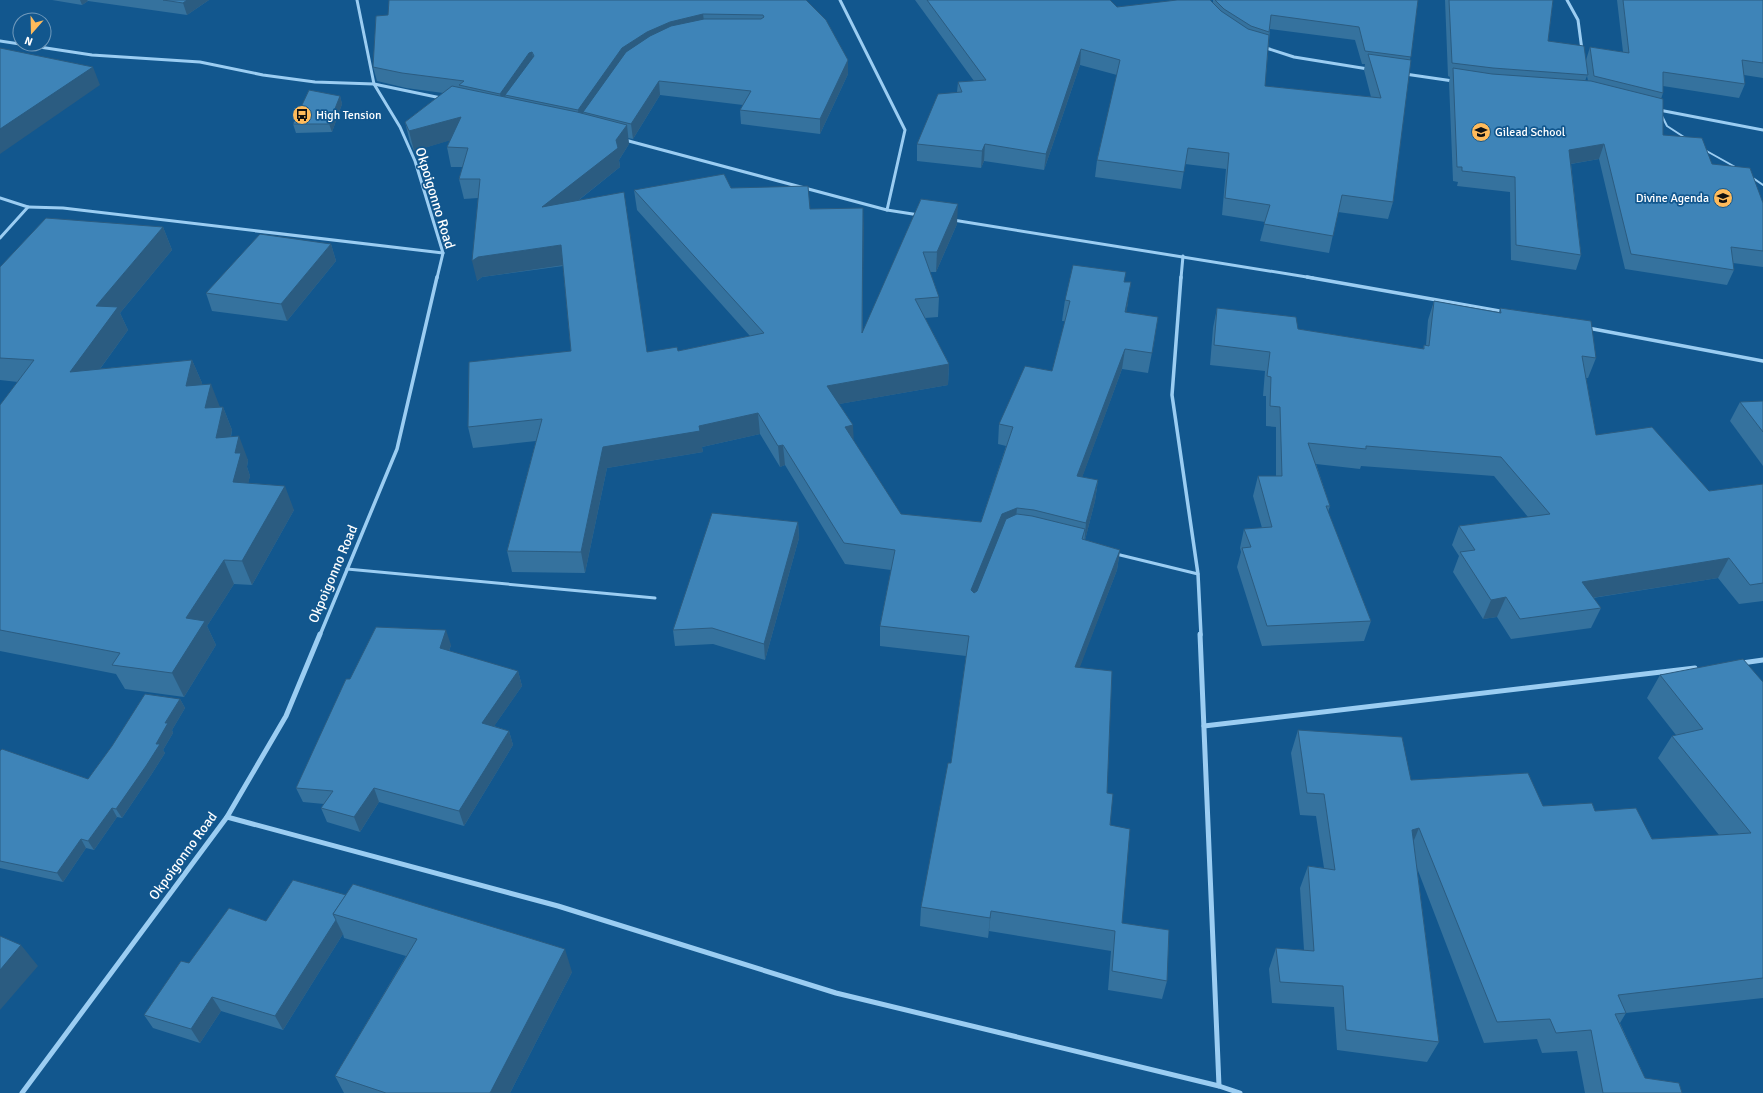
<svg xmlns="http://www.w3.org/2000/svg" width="1763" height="1093" font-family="Signika,sans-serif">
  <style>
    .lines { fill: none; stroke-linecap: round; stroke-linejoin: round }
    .service-far1 { stroke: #9bcdf2; stroke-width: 2 }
    .service { stroke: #9bcdf2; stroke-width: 3 }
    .minor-far2 { stroke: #9bcdf2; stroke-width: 3 }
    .minor-far1 { stroke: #9bcdf2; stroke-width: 3.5 }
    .minor { stroke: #9bcdf2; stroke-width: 5 }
    .wall { fill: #35729e; fill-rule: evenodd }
    .shaded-wall { fill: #2b5c81 }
    .building { fill: #3e84b8; stroke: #2b5c81 }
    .labels { text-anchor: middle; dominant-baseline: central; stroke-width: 3.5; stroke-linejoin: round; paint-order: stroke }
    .far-poi-label { font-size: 12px; fill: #fff; stroke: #12578e; text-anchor: start }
    .street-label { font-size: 14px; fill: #fff; stroke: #12578e }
  </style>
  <rect width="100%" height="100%" fill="#12578e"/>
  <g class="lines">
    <g class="service-far1">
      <path d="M1662 116 1667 126 1687 139"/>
      <path d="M1703 149 1737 168"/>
      <path d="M1750 176 1763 185"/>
    </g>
    <g class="service">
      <path d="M1116 554 1198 574"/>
      <path d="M347 569 655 598"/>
    </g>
    <g class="minor-far2">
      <path d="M357 0 374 84 400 127 415 161 443 253 437 278"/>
      <path d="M840 0 905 130 887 210"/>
      <path d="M1567 0 1578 20 1582 50"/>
      <path d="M0 41 92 55 200 62 263 75 315 82 374 84 441 98"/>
      <path d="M1263 47 1294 57 1368 69"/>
      <path d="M1405 74 1453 81"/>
      <path d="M1659 110 1763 130"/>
      <path d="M625 140 887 210 919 215"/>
      <path d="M0 198 28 207 0 238"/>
      <path d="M28 207 63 208 443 253"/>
      <path d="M953 220 1313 278"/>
      <path d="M1181 278 1183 256"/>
    </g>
    <g class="minor-far1">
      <path d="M1181 277 1172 395 1198 574 1201 635"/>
      <path d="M1307 277 1505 312"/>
      <path d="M1588 328 1763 361"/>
      <path d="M320 635 397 449 437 277"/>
    </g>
    <g class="minor">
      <path d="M1200 634 1219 1086"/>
      <path d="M1742 663 1763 660"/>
      <path d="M1204 726 1695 668"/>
      <path d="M227 817 558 906 836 993 1219 1086 1240 1093"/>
      <path d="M22 1093 227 817 286 716 320 634"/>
    </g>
  </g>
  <g class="wall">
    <path d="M52 0H209L187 15 88 1 82 5Z"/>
    <path d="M806 0 848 60V74L820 134 741 124 740 110 743 105 660 95 633 139 628 138 629 144 619 160 620 167 579 200 647 352 678 351 750 336 637 210 634 190 731 188 810 209 863 208V332L921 199 957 224 936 272H930L939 297 938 317 925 318 949 364 948 385 839 404 853 440 901 514 981 522 1006 446 998 444 999 424 1052 371 1065 321H1062L1065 300 1125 282 1128 303 1126 312 1155 337 1148 373 1122 369 1082 477 1098 480 1095 501 1085 540 1120 550 1117 570 1079 668 1107 793 1122 923 1167 981 1162 999 1108 990 1111 951 989 931 988 938 920 926 921 907 951 763 966 656 880 646V626L891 570 845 564 785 465 780 467 760 434 702 447 703 452 607 468 585 573 512 572 507 551 536 441 473 448 468 427 571 351 563 266 482 277 477 281 478 198 464 199 459 179 463 167H451L447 147 450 140 414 151 410 142 405 122 443 93 406 88 377 81 373 67 376 16Z"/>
    <path d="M915 0H1110L1117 7 1213 3V0H1418L1410 60 1393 202 1388 219 1338 212 1329 253 1260 241 1265 222 1222 215 1226 169 1185 164 1181 189 1095 177 1097 160 1117 75 1080 65 1044 170 984 161 981 168 917 161V144L957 92 958 82 974 81ZM1270 29 1355 40 1362 64H1365L1364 70 1371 97 1265 86Z"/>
    <path d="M1445 0H1553L1548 41 1586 60 1590 47 1623 52 1617 0H1763V78L1744 75 1745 84 1739 98 1663 86V93L1661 99 1663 135 1712 164 1763 203V267L1733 263 1734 270 1727 285 1625 269 1599 159 1571 164 1581 255 1576 270 1511 260 1510 192 1457 186 1458 182 1453 181 1449 82 1450 77 1448 76ZM1587 76 1588 81H1585Z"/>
    <path d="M340 96 342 104 332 132 296 133 293 124Z"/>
    <path d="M163 227 172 250 120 313 128 330 100 369 192 360 202 383 201 385 220 407H223L232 430 231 437 248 460 247 467 250 476 248 483 294 510 252 585 234 584 207 626 216 645 184 697 125 689 116 674 0 651V405L18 382 0 380V267Z"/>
    <path d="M331 244 336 261 287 321 212 311 206 293Z"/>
    <path d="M1434 301 1499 312 1500 308 1596 358 1588 378H1586L1596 435 1709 491 1763 484V601L1739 604 1718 578 1593 598 1601 608 1591 628 1511 639 1497 617 1483 619 1453 572 1459 556 1452 545 1459 526 1528 517 1494 476 1361 466 1360 469 1316 464 1330 506 1328 512 1371 621 1364 641 1262 646 1237 567 1241 552 1240 548 1244 529 1262 528 1253 496 1258 476H1276V427L1266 426V396H1263L1265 371 1210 365 1213 328 1217 308 1298 329 1423 349 1424 345H1426L1428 320Z"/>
    <path d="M1763 401V466L1730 421 1740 402Z"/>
    <path d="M798 522 799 538 765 660 713 644 675 646 673 630Z"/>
    <path d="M451 645 449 651 518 671 522 686 494 726 509 731 513 745 464 826 379 802 360 832 327 822 321 808 324 804 303 802 296 788 350 679Z"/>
    <path d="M1660 675 1763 682V998L1626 1013 1620 1023 1645 1078 1682 1093H1585L1577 1051 1542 1053 1537 1039 1484 1043 1417 868 1439 1042 1427 1062 1337 1050 1334 1007 1272 1003 1269 969 1276 948 1304 950 1300 888 1308 866 1324 868 1316 816 1300 815 1291 753 1298 730 1411 780 1543 806 1595 811 1652 839 1719 835 1658 758 1672 736 1676 735 1647 698Z"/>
    <path d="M180 699 185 708 172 730 173 733 163 750 165 753 151 775 122 818 117 817 94 850 86 848 63 882 0 868V751L88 779Z"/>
    <path d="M293 880 572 972 510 1093H344L335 1076 406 956 344 938 343 934 283 1030 221 1011 200 1043 153 1028 144 1015 189 963 266 921Z"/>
  </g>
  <g class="shaded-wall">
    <path d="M80 0H87L88 1 82 5Z"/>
    <path d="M187 0H209L187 15 183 3Z"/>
    <path d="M703 14 705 28 583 112 584 119 580 125 578 110 622 48 647 32 670 22Z"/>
    <path d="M1081 49 1080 65 1044 170 1046 154Z"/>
    <path d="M532 52 535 67 505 95 507 103 503 108 500 94 529 53Z"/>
    <path d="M848 60V74L820 134V119Z"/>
    <path d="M93 67 100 85 0 154V129Z"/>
    <path d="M659 81 660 95 633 139 631 124Z"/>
    <path d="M340 96 342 104 332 132 329 124Z"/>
    <path d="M461 117 465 136 414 151 409 131Z"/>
    <path d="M627 125 629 144 619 160 620 167 546 226 542 207 616 140Z"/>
    <path d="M985 144 984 161 981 168 982 151Z"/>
    <path d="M1604 144 1599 159 1564 165 1569 150Z"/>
    <path d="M958 204 957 224 936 272 937 252Z"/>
    <path d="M863 208 864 228 862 353V333Z"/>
    <path d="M163 227 172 250 120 313 128 330 81 395 70 372 96 306Z"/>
    <path d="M331 244 336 261 287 321 281 304Z"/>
    <path d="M561 245 564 265 482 277 477 281 472 261 478 257Z"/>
    <path d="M1131 282 1128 303 1123 332 1125 312Z"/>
    <path d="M1125 349 1122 369 1075 497 1077 476Z"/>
    <path d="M192 360 202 383 195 410 186 386Z"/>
    <path d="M949 364 948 385 828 406 827 386Z"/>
    <path d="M211 384 220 407 205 408Z"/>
    <path d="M223 407 232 430 225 461 216 438Z"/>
    <path d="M758 413 760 434 702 447 703 452 607 468 585 573 581 552 603 447Z"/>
    <path d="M853 425 854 445 845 427Z"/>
    <path d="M239 436 248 460 247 467 250 476 243 506 233 482 235 453Z"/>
    <path d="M783 445 785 465 780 467 778 446Z"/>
    <path d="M1098 480 1095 501 1084 544 1086 523Z"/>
    <path d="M285 486 294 510 252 585 242 561Z"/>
    <path d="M1017 508 1015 529 970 611 971 590 1002 514Z"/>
    <path d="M798 522 799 538 765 660 764 644Z"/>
    <path d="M1120 550 1117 570 1072 688 1075 667Z"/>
    <path d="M1729 558 1718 578 1572 601 1582 582Z"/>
    <path d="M224 560 234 584 207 626 216 645 184 697 172 673 186 618Z"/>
    <path d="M1506 597 1497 617 1483 619 1491 600Z"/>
    <path d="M446 630 451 645 445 663 440 648Z"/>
    <path d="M518 671 522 686 486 738 482 723Z"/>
    <path d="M180 699 185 708 172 730 173 733 163 750 165 753 151 775 122 818 116 809 156 744 165 723Z"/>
    <path d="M509 731 513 745 464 826 459 811Z"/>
    <path d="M374 788 379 802 360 832 354 817Z"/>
    <path d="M112 808 117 817 94 850 88 841Z"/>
    <path d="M1419 828 1410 850 1412 830Z"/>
    <path d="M81 839 86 848 63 882 57 873Z"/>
    <path d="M991 911 989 931 988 938 990 918Z"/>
    <path d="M336 920 343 934 283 1030 275 1016Z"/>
    <path d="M21 945 38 966 0 1010V970Z"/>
    <path d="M565 949 572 972 510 1093H490Z"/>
    <path d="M212 997 221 1011 200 1043 191 1029Z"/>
  </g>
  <g class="building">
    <path d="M163 0H187L183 3Z"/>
    <path d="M389 0H806L826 20 848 60 820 119 740 110 751 91 659 81 631 124 583 112 626 52 650 36 671 26 704 19H761L764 17 763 15 703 14 670 22 647 32 622 48 578 110 505 95 534 56 532 52 529 53 500 94 459 85 464 81 402 73 373 67 376 16 388 15Z"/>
    <path d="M927 0H1110L1117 7 1177 0H1210L1221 11 1248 29 1269 35 1265 86 1381 98 1368 54 1411 60 1393 202 1342 195 1333 236 1264 224 1270 205 1225 198 1229 153 1188 148 1184 172 1097 160 1120 60 1081 49 1046 154 985 144 982 151 917 144 938 94 962 92 958 82 986 80Z"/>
    <path d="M1215 0H1418L1411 57 1365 51 1359 27 1271 15 1269 32 1251 26 1224 9Z"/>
    <path d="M1449 0H1553L1548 41 1584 46 1588 75 1493 68 1452 63Z"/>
    <path d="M1623 0H1763V63L1742 60 1745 84 1663 72V93L1594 76 1590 47 1629 53Z"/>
    <path d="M0 48 93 67 0 129Z"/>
    <path d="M1453 68 1492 74 1591 81 1663 99V135L1702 138 1712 164 1750 168 1763 203V251L1731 247 1734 270 1631 254 1604 144 1569 150 1581 255 1516 245 1515 177 1462 171V167H1457Z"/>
    <path d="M452 86 577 112 627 125 616 140 618 148 542 207 624 192 647 352 677 347 678 351 764 333 634 190 724 174 731 188 808 186 810 209 863 208 862 333 921 199 958 204 937 252H923L939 297 915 299 949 364 827 386 853 425 845 427 901 514 981 522 1013 427 999 424 1025 366 1052 371 1070 301 1065 300 1073 265 1126 272 1124 282H1131L1125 312 1158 317 1152 353 1125 349 1077 476 1098 480 1086 523 1034 510 1017 508 1002 514 971 590 974 593 977 591 1006 519 1017 514 1032 516 1085 529 1082 539 1120 550 1075 667 1112 671 1107 793 1113 794 1110 825 1130 829 1122 923 1169 930 1167 981 1112 971 1115 931 991 911 990 918 921 907 948 763H951L969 636 880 626 895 550 844 543 783 445 778 446 758 413 699 426 700 431 603 447 581 552 507 551 542 419 468 427 469 362 571 351 561 245 478 257 472 261 480 179H459L468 148 447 147 461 117 409 131 405 122Z"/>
    <path d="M309 90 340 96 329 124H293Z"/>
    <path d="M46 218 163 227 96 306 118 307 70 372 192 360 186 386 211 384 205 408 223 407 216 438 239 436 235 453H241L233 482 285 486 242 561 224 560 186 618 205 621 172 673 112 665 120 653 0 630V405L34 360 0 358V267Z"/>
    <path d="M260 234 331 244 281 304 206 293Z"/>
    <path d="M1434 301 1501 313 1500 308 1591 321 1596 358 1582 356 1596 435 1652 427 1709 491 1763 484V583L1750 585 1729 558 1582 582 1601 608 1520 619 1506 597 1491 600 1460 552 1475 550 1459 526 1550 514 1501 457 1366 446V449L1308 443 1330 506H1326L1371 621 1267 626 1242 548 1251 547 1244 529 1272 527 1258 476H1282L1280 407 1270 406 1271 377 1267 376 1270 352 1214 345 1217 308 1296 317 1298 329 1424 349V345L1429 346Z"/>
    <path d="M1763 401V432L1740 402Z"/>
    <path d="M712 513 798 522 764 644 712 628 673 630Z"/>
    <path d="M376 627 446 630 440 648 518 671 482 723 509 731 459 811 374 788 354 817 321 808 333 791 296 788 346 679H350Z"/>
    <path d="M1743 659 1763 682V978L1618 995 1626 1013 1615 1014 1645 1078 1679 1083 1682 1093H1603L1591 1030 1556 1033 1550 1019 1497 1022 1419 828 1412 830 1439 1042 1346 1030 1343 986 1280 982 1276 948 1314 951 1308 866 1335 870 1324 794 1307 793 1298 730 1402 737 1411 780 1528 773 1543 806 1592 803 1595 811 1636 808 1652 839 1751 833 1672 736 1703 729 1660 675Z"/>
    <path d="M145 694 180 699 165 723H168L156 744H160L146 766 116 809 112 808 88 841 81 839 57 873 0 861V751L2 749 88 779 112 746Z"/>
    <path d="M293 880 346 895 333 914 336 920 275 1016 212 997 191 1029 144 1015 181 961 189 963 229 908 266 921Z"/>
    <path d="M353 884 565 949 490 1093H386L335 1076 417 939 333 914Z"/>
    <path d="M0 936 21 945 0 970Z"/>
  </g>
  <defs>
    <g id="bus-disc" transform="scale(1)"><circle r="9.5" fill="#ffbb5b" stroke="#12578e"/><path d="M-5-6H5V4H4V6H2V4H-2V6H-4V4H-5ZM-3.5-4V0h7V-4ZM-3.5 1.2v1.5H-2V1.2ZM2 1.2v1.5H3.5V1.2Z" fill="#111"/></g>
    <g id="school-disc" transform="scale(1)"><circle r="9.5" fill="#ffbb5b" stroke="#12578e"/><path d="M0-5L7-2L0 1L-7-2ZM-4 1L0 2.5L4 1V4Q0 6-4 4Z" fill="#111"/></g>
  </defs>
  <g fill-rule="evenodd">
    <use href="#bus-disc" x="302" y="115"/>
    <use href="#school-disc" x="1481" y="132"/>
    <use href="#school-disc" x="1723" y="198"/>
  </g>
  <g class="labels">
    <g class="far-poi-label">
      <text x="316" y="115">High Tension</text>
      <text x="1495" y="132">Gilead School</text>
      <text x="1709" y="198" text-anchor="end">Divine Agenda</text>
    </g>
    <g class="street-label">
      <text transform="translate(435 198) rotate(73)">Okpoigonno Road</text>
      <text transform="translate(333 574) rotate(-67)">Okpoigonno Road</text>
      <text transform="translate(183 856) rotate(-54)">Okpoigonno Road</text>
    </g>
  </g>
  <g transform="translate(32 32) rotate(200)"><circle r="19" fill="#12578e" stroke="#719abb"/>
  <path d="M0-3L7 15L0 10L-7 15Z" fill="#ffbb5b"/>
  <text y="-6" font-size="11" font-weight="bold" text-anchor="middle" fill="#ffffff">N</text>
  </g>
</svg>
